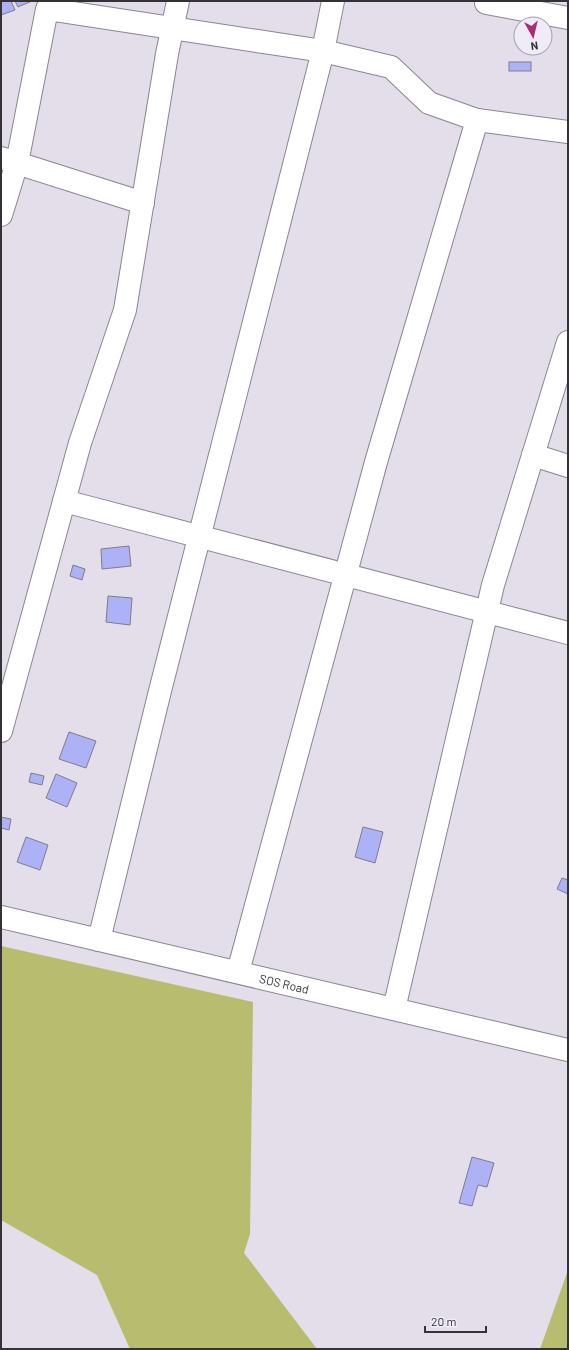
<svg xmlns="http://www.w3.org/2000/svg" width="569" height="1350" font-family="Barlow,sans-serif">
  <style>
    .green { fill: #b7bc6f }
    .building { fill: #adb1f5; stroke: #7d7e88 }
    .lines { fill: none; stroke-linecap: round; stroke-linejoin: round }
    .minor-casing { stroke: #8a8690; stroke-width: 24 }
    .minor { stroke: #fff; stroke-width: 22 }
    .labels { text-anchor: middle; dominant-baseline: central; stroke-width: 3; stroke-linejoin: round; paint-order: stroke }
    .street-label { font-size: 12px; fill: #343237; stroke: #f0ecf7 }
  </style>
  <rect width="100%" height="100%" fill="#e3deea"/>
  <g class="green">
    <path d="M1 946 253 1002 250 1234 244 1253 317 1349H130L97 1275 1 1220Z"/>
    <path d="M568 1270V1349H540Z"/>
  </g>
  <g class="building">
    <path d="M1 1H11L15 10 1 15Z"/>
    <path d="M15 1H32L18 7Z"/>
    <rect x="509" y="62" width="22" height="9"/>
    <path d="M129 546 131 566 102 569 101 549Z"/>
    <path d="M73 565 85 569 82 580 70 576Z"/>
    <path d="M108 596 132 598 130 625 106 622Z"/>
    <path d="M69 732 96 741 86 768 59 759Z"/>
    <path d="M31 773 44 776 42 785 29 782Z"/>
    <path d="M56 774 77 783 67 807 46 798Z"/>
    <path d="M1 817 11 819 9 830 1 828Z"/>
    <path d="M363 827 383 832 375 863 355 857Z"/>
    <path d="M26 837 48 845 40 870 17 862Z"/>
    <path d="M562 878 568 880V894L557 889Z"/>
    <path d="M472 1157 494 1163 487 1187 478 1185 472 1206 459 1203Z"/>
  </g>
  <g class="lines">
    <g class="minor-casing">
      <g id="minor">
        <path d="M486 1V3L568 18"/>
        <path d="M1 158 143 203"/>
        <path d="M1 215 17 163 47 9 323 51 391 67 429 103 477 120 568 132"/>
        <path d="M533 455 568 466"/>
        <path d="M64 501 568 633"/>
        <path d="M1 731 80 443 125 310 167 54 178 1"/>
        <path id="s1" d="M1 917 568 1050"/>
        <path d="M99 940 159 695 323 51 333 1"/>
        <path d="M238 972 376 462 477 120"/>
        <path d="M394 1009 493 585 568 342"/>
      </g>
    </g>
    <use href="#minor" class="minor"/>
  </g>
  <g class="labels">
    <g class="street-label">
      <text stroke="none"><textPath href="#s1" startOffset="291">SOS Road</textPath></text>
    </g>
  </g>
  <rect width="569" height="1350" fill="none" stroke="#343237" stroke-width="4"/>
  <g transform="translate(533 36) rotate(172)"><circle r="19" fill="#f0ecf7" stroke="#a5a2aa"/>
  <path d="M0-3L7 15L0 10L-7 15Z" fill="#aa2a78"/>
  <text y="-6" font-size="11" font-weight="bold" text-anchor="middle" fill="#343237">N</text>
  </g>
  <path d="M425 1326v6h61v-6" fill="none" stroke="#343237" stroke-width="2"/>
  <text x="431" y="1326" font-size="12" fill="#343237" stroke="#f0ecf7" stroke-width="3" paint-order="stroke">20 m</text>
</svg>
